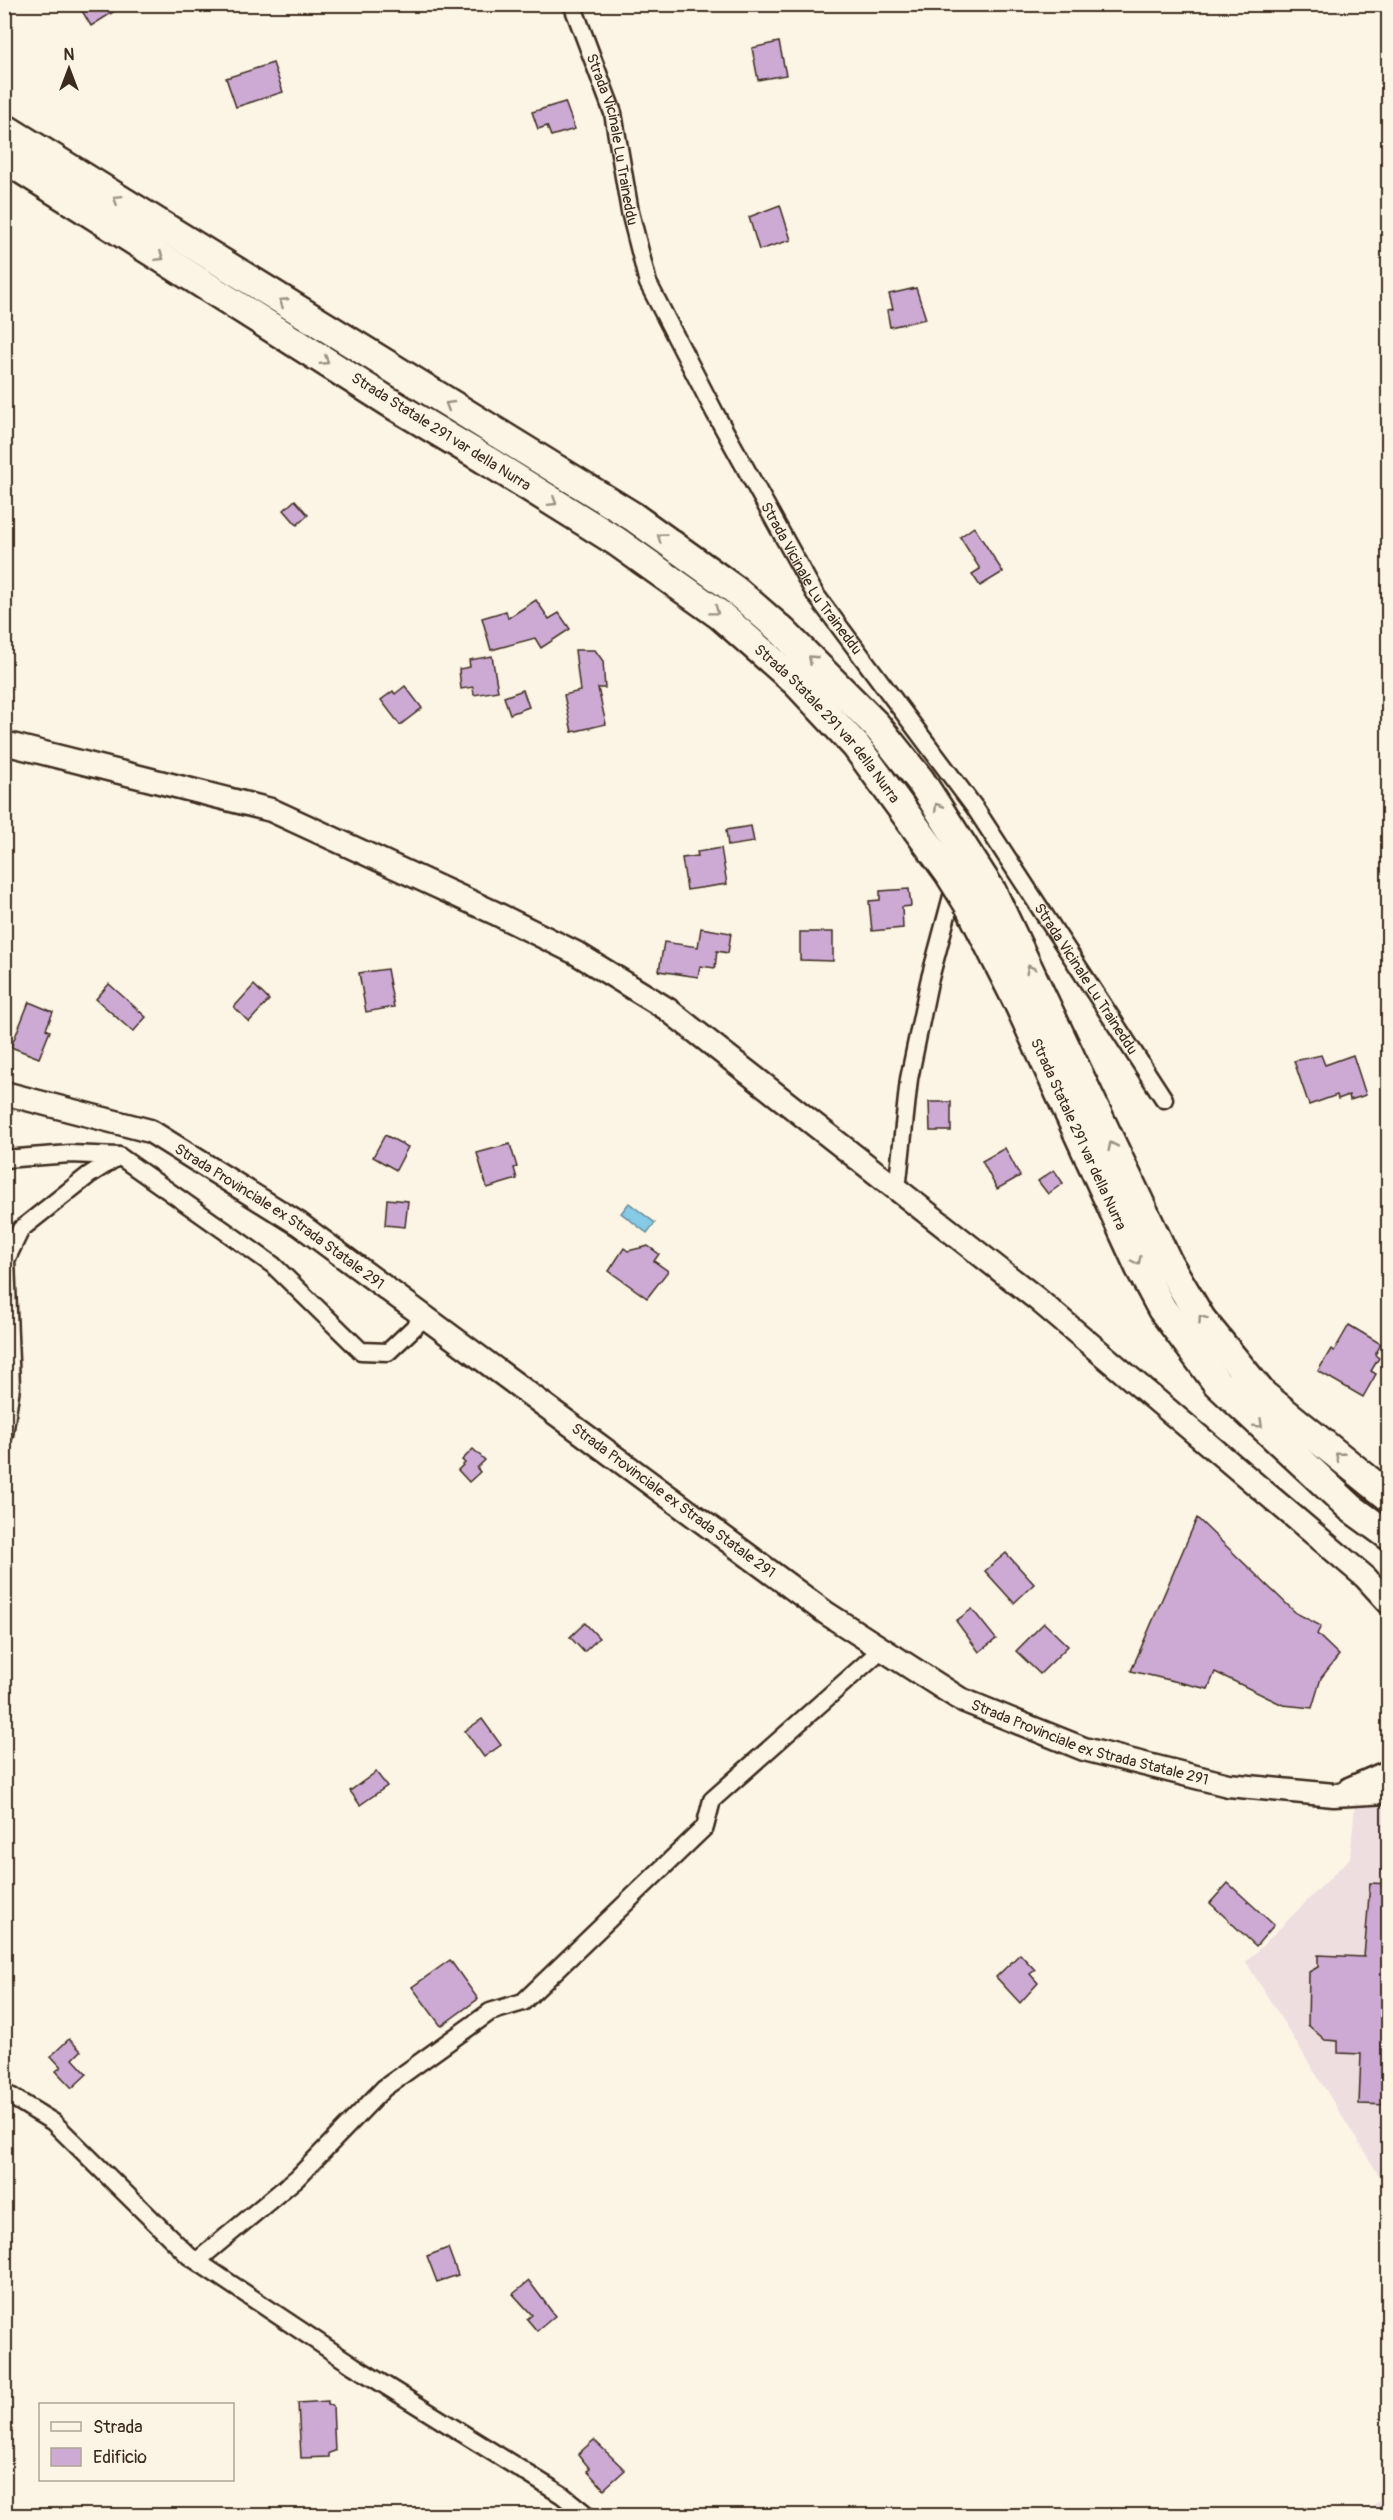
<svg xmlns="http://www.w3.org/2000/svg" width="1393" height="2520" font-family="Pangolin,sans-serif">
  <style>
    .built { fill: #eedee0 }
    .water { fill: #85cae6; stroke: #678a96; stroke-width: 1.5 }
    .building { fill: #ccaad4; stroke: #3b2a1e; stroke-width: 1.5 }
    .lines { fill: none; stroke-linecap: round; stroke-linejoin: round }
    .street-casing { stroke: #3b2a1e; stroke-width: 21 }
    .secondary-casing { stroke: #3b2a1e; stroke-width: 27 }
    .highway-casing { stroke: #3b2a1e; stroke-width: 33 }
    .street { stroke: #fcf5e5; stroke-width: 16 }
    .secondary { stroke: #fcf5e5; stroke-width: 22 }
    .highway { stroke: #fcf5e5; stroke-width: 28 }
    .highway-bridge-casing { stroke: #3b2a1e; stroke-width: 33; stroke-linecap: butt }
    .highway-bridge { stroke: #fcf5e5; stroke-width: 28 }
    .oneway { stroke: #9c9082 }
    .labels { text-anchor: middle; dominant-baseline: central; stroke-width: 5; stroke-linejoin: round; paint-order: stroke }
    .street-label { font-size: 15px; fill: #3b2a1e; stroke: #fcf5e5 }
  </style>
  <rect width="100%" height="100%" fill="#fcf5e5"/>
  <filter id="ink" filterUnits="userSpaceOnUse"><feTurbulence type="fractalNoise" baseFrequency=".0167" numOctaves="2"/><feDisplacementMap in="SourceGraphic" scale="12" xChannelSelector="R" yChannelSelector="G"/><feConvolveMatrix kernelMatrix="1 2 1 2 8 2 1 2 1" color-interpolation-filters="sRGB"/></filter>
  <g filter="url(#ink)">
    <g class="built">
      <path d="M1388 1804V2186L1385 2185 1246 1962 1350 1858 1355 1805Z"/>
      <path d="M1388 2493V2515H1363Z"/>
    </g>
    <path class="water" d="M629 1203 655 1223 647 1233 621 1213Z"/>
    <g class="building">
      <path d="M78 4H126L91 26Z"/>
      <path d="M779 42 786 75 758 80 752 48Z"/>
      <path d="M273 63 283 92 236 107 226 78Z"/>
      <path d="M565 102 575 129 551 136 547 126 538 129 532 112Z"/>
      <path d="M780 205 791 240 759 250 749 217Z"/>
      <path d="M916 288 926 319 890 327 887 310 893 309 889 294Z"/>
      <path d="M295 500 308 515 297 525 284 510Z"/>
      <path d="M974 527 1003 572 980 586 972 574 980 569 960 537Z"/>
      <path d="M536 600 549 619 559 613 570 629 541 648 535 638 491 650 482 618 506 611 508 618Z"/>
      <path d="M575 650H595L603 661 605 688H598L606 724 572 732 564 695 580 691Z"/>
      <path d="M492 656 498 691 474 695 473 687 461 689 459 669 470 667 469 660Z"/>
      <path d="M405 686 422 708 400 725 381 700 393 691 395 694Z"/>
      <path d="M523 690 529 707 510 714 504 697Z"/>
      <path d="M751 826 754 842 728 846 726 830Z"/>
      <path d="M721 848 727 884 687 890 682 858 698 856 697 852Z"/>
      <path d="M909 889 911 906 902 907 903 928 872 931 869 901 880 900V891Z"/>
      <path d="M701 928 731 933 728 953 717 951 715 968 700 966 698 977 659 971 664 942 698 947Z"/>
      <path d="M800 932H833V961L800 960Z"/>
      <path d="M387 969 394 1007 366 1012 359 973Z"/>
      <path d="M109 984 146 1017 133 1032 96 999Z"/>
      <path d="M254 985 269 1000 249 1022 234 1007Z"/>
      <path d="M29 1002 53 1012 46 1029 50 1031 39 1058 11 1047Z"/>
      <path d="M1321 1055 1325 1065 1353 1055 1366 1095 1350 1100 1349 1095 1338 1099 1337 1095 1309 1105 1294 1061Z"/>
      <path d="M929 1102H951V1131H930Z"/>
      <path d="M385 1135 408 1147 396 1170 373 1157Z"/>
      <path d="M510 1144 517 1167 514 1168 517 1179 487 1188 477 1153Z"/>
      <path d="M1005 1148 1020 1176 997 1189 982 1161Z"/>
      <path d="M1054 1170 1063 1183 1048 1194 1038 1181Z"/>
      <path d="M387 1199 408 1201 405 1227 385 1225Z"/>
      <path d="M648 1246 659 1254 654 1261 668 1271 647 1298 609 1271 624 1248 628 1251Z"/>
      <path d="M1349 1325 1381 1344 1375 1355 1379 1358 1371 1371 1376 1374 1363 1397 1318 1371 1331 1349 1334 1351Z"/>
      <path d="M473 1449 485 1460 477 1468 480 1472 469 1482 458 1470 465 1463 462 1460Z"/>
      <path d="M1197 1518 1296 1613 1321 1626 1317 1634 1339 1655 1321 1678 1312 1708 1283 1705 1215 1672 1208 1689 1131 1671Z"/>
      <path d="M1006 1553 1034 1584 1014 1603 985 1571Z"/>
      <path d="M972 1609 996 1639 979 1652 956 1621Z"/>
      <path d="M585 1623 599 1638 584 1652 570 1637Z"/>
      <path d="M1044 1623 1068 1646 1040 1674 1016 1651Z"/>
      <path d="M482 1719 501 1745 484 1757 465 1731Z"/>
      <path d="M376 1772 387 1786 360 1805 350 1791Z"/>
      <path d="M1228 1883 1274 1925 1256 1946 1210 1903Z"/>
      <path d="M1370 1883 1389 1884V2105L1359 2104 1361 2054 1338 2053V2041L1325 2040 1308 2025 1309 1972 1318 1967V1955L1364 1957Z"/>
      <path d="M1020 1954 1035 1970 1030 1974 1038 1983 1020 2003 996 1977Z"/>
      <path d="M450 1960 478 1999 441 2026 412 1987Z"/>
      <path d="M69 2039 81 2051 73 2059 87 2074 72 2088 56 2071 61 2067 51 2056Z"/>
      <path d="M448 2248 458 2275 437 2282 427 2256Z"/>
      <path d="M529 2281 555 2316 537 2331 527 2319 532 2315 513 2294Z"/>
      <path d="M328 2401V2405L333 2406 335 2451 329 2453V2457L301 2458 298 2403Z"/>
      <path d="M594 2440 625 2470 604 2489 587 2471 590 2469 578 2454Z"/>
    </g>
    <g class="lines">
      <g class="street-casing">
        <g id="street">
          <path id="s1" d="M572 4 613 113 630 212 648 283 715 413 815 594 975 808 1164 1099"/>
          <path d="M4 1159 70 1154 119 1156 273 1265 361 1351 388 1352 425 1317"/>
          <path d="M897 1190 909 1079 929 982 956 881"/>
          <path d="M4 1435 11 1387 6 1260 21 1229 89 1175 119 1156"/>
          <path d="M4 2092 53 2122 189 2256 354 2366 562 2495 588 2516"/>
          <path d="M197 2261 297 2178 384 2088 490 2012 523 2002 705 1827 712 1800 882 1649"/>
        </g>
      </g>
      <g class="secondary-casing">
        <g id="secondary">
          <path d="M4 743 271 810 495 913 576 953 667 1009 1037 1299 1365 1577 1388 1602"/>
          <path id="s2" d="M4 1093 150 1131 299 1224 826 1613 960 1699 1084 1749 1228 1785 1334 1795 1388 1792"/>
          <path d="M1349 1789 1388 1772"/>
        </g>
      </g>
      <g class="highway-casing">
        <g id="highway">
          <path d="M4 128 499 434"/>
          <path d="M4 158 394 405 486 460"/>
          <path d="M992 892 1168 1263 1201 1319 1262 1394 1388 1496"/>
          <path id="s3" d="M969 905 1018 1002 1140 1268 1162 1309 1217 1383 1351 1508 1388 1535"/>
        </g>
      </g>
      <use href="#street" class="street"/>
      <use href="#secondary" class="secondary"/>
      <use href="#highway" class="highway"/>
      <g class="highway-bridge-casing">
        <g id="highway-bridge">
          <path d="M499 434 632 516 735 590 782 631 876 725 920 780 992 892"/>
          <path id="s4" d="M486 460 616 541 720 615 796 682 856 746 949 873 969 905"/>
        </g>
      </g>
      <use href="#highway-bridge" class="highway-bridge"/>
    </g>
    <defs><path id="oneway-chevron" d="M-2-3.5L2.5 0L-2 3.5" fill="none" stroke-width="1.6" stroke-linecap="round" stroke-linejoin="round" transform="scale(1.5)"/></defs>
    <g class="oneway">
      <use href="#oneway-chevron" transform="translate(117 199) rotate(-148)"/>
      <use href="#oneway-chevron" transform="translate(160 257) rotate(32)"/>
      <use href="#oneway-chevron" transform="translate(283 302) rotate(-148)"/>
      <use href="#oneway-chevron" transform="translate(325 361) rotate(32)"/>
      <use href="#oneway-chevron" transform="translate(449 405) rotate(-149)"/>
      <use href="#oneway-chevron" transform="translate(553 502) rotate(32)"/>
      <use href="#oneway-chevron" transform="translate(661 537) rotate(-144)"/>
      <use href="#oneway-chevron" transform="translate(715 611) rotate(37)"/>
      <use href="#oneway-chevron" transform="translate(812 659) rotate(-137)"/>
      <use href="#oneway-chevron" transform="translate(938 807) rotate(-123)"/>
      <use href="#oneway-chevron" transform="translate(1030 969) rotate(-116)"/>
      <use href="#oneway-chevron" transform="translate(1112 1146) rotate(-116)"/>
      <use href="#oneway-chevron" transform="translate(1137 1261) rotate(65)"/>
      <use href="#oneway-chevron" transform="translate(1202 1319) rotate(-125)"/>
      <use href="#oneway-chevron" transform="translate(1259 1424) rotate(44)"/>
      <use href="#oneway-chevron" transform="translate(1339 1456) rotate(-141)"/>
    </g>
  </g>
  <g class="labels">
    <g class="street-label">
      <text stroke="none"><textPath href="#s1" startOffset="142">Strada Vicinale Lu Traineddu</textPath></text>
      <text transform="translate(441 432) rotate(32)">Strada Statale 291 var della Nurra</text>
      <text stroke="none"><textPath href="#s1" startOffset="628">Strada Vicinale Lu Traineddu</textPath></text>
      <text stroke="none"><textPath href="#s4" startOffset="434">Strada Statale 291 var della Nurra</textPath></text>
      <text stroke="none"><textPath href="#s1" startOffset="1114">Strada Vicinale Lu Traineddu</textPath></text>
      <text stroke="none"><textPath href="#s3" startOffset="254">Strada Statale 291 var della Nurra</textPath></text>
      <text stroke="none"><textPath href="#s2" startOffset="306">Strada Provinciale ex Strada Statale 291</textPath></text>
      <text stroke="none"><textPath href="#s2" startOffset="792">Strada Provinciale ex Strada Statale 291</textPath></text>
      <text stroke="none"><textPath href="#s2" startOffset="1278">Strada Provinciale ex Strada Statale 291</textPath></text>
    </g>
  </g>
  <rect width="1393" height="2520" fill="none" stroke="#fcf5e5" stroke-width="24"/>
  <rect x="12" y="12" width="1369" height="2496" fill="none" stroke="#3b2a1e" stroke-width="2" filter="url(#ink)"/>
  <rect x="39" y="2403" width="195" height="78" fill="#fcf5e5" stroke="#afa495" stroke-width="1.5"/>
  <rect x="51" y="2422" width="30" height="9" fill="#fcf5e5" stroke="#afa495" stroke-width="1.5"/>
  <text x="93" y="2433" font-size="18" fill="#3b2a1e">Strada</text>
  <rect x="51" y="2448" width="30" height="18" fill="#ccaad4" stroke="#afa495" stroke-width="1.5"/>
  <text x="93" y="2463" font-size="18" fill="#3b2a1e">Edificio</text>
  <g transform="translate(69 69)" stroke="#fcf5e5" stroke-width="4.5" paint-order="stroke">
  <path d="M0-4.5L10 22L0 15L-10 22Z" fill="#3b2a1e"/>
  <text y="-9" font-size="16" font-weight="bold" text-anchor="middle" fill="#3b2a1e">N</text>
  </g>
</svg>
